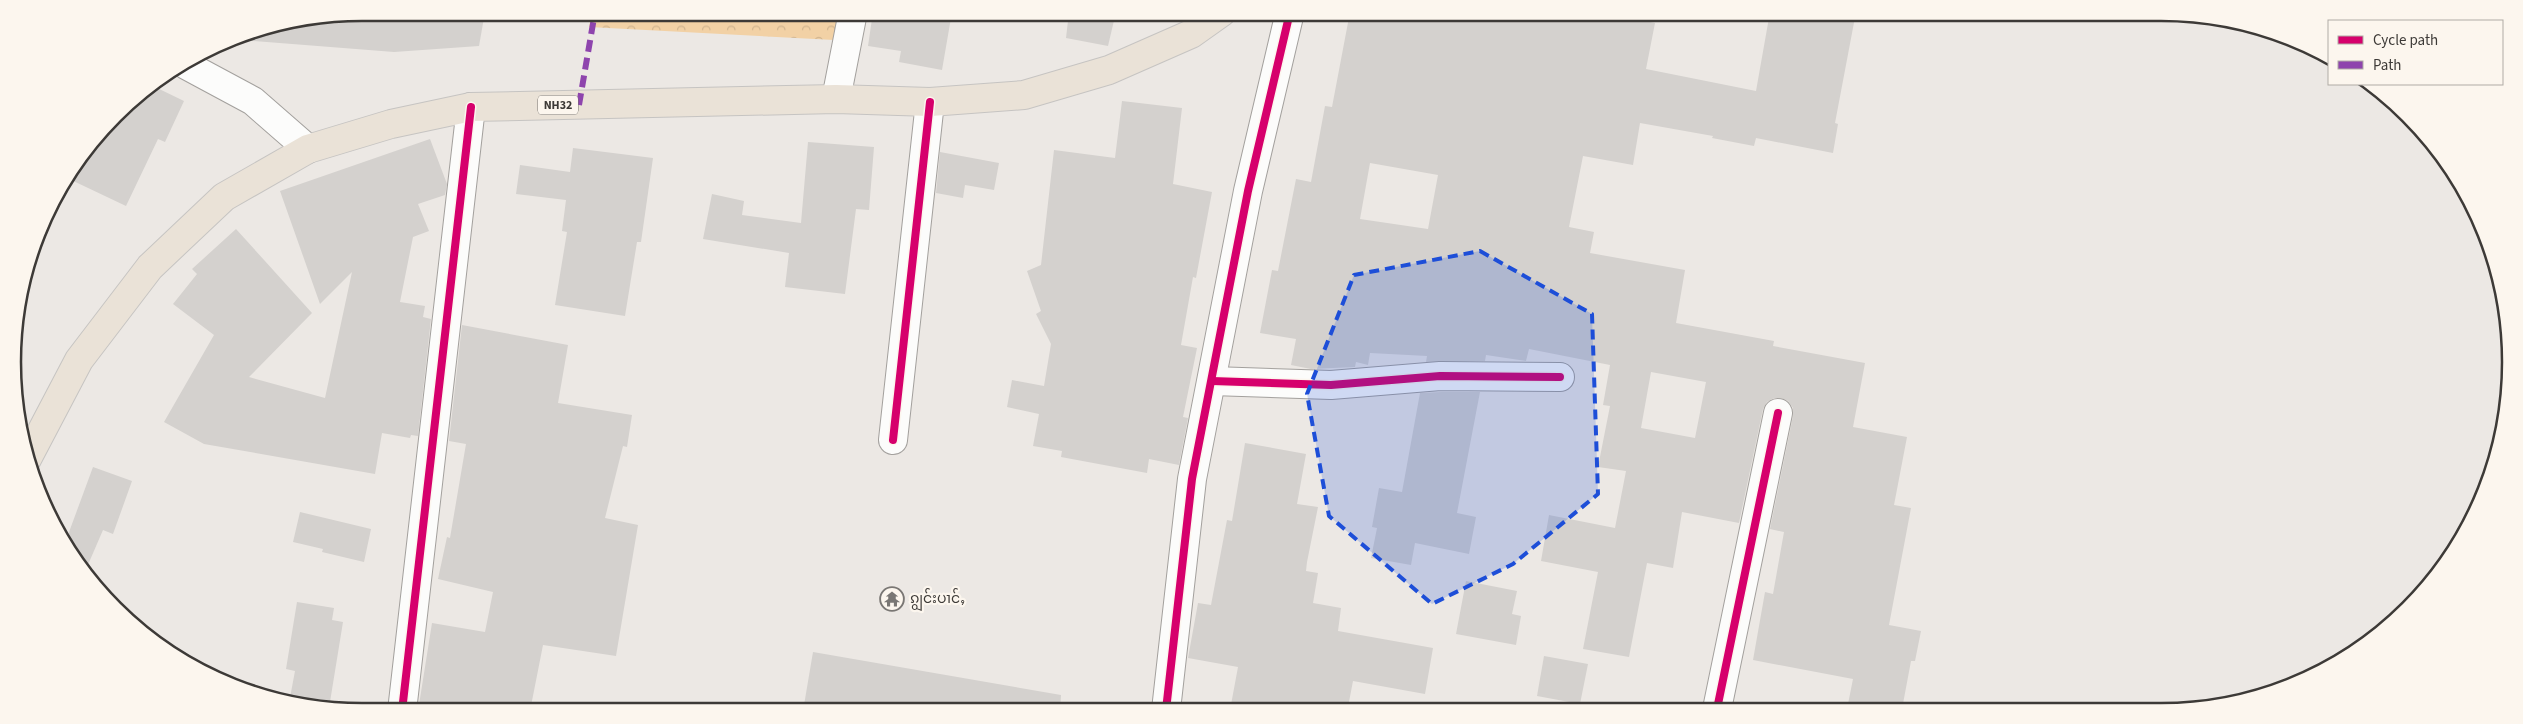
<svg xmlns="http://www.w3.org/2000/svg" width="2523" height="724" font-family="'Source Sans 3','Noto Sans Myanmar',sans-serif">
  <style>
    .park { fill: url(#park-crowns) }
    .building { fill: #d4d1ce; fill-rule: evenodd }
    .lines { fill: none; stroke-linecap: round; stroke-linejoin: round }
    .minor-casing { stroke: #a3a09d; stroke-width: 30 }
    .highway-casing { stroke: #c6c4c2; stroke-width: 30 }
    .minor { stroke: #fcfcfb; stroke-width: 28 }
    .highway { stroke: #eae2d7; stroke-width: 28 }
    .quiet { stroke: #8e44ad; stroke-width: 6; stroke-dasharray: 12 6; stroke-linecap: butt }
    .cycleway-casing { stroke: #fcf6ee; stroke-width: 11 }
    .cycleway { stroke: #d6006c; stroke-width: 8 }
    .marked { fill: #1d4ed8; fill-opacity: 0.2; stroke: #1d4ed8; stroke-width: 4; stroke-dasharray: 10 6; stroke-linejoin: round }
    .labels { text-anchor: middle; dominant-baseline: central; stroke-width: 4.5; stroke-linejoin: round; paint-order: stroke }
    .shield { fill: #fcf6ee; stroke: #76726e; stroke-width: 1 }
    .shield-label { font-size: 12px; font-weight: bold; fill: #3d3a37 }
    .poi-label { font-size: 14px; fill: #3d3a37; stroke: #fcf6ee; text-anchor: start }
    .rim { fill: none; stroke: #3d3a37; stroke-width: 2.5 }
  </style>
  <defs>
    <pattern id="park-crowns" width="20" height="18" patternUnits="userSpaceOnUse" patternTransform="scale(1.25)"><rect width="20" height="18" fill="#f2d1a5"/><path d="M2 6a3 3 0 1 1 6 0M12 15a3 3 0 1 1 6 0" fill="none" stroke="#d0b48f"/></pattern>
  </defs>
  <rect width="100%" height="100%" fill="#ece8e4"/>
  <path class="park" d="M592 13H838L834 40 589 27Z"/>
  <g class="building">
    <path d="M362 12H485L479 46 394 52 240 40V36L294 19Z"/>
    <path d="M873 12H952L942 70 899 62 901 51 868 46Z"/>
    <path d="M1069 12H1116L1108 46 1066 38Z"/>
    <path d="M1350 12H1600L1655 23 1646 69 1756 91 1770 12H1856L1835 123 1838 124 1833 153 1756 138 1754 146 1712 138 1713 136 1640 123 1633 165 1583 156 1569 227 1594 232 1590 253 1685 270 1676 323 1774 341 1773 346 1865 363 1853 427 1907 437 1894 505 1911 508 1889 625 1921 631 1915 661H1911L1902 709H1847L1853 679 1753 660 1765 592 1773 594 1784 532 1770 529 1793 416V408L1788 401 1781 398H1774L1767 402 1763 409 1739 523 1682 512 1673 568 1647 563 1629 657 1583 649 1598 572 1541 561 1549 515 1615 528 1626 471 1598 467 1610 406 1603 405 1610 365 1529 349 1526 361 1486 355 1485 361 1426 362 1427 356 1370 353 1368 365 1356 362 1355 367 1311 369 1291 365 1296 339 1260 333 1272 270 1278 271 1296 179 1311 182 1325 106 1332 107ZM1370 163 1438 175 1428 229 1360 219ZM1651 372 1706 382 1695 438 1641 428Z"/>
    <path d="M153 86 184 101 165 142 158 139 126 206 67 178 85 149 131 99Z"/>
    <path d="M1122 101 1182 108 1173 184 1212 192 1196 278 1193 277 1181 345 1197 348 1183 417 1188 418 1179 465 1149 459 1147 473 1061 457 1062 451 1033 446 1039 414 1007 407 1012 380 1044 386 1051 344 1036 314 1041 311 1027 271 1041 265 1054 150 1115 158Z"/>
    <path d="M430 139 447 184 445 195 418 204 429 231 413 237 400 302 425 306 423 317 431 319 418 436 411 435 410 438 382 433 375 474 204 444 164 422 214 335 173 304 197 274 192 269 236 229 312 313 249 377 325 398 352 272 320 304 280 191Z"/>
    <path d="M808 142 874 147 869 210 856 209 845 294 785 287 789 253 703 239 712 194 744 201 742 215 801 223Z"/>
    <path d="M573 148 653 158 641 242H637L625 316 555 305 567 232 562 231 566 200 516 194 520 165 570 172Z"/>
    <path d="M940 152 999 163 994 190 965 185 963 198 936 193Z"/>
    <path d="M462 325 568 345 558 403 632 415 627 447 623 446 605 518 638 525 616 656 543 645 530 711H418L432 623 485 632 493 592 438 579 447 537 450 538 466 444 449 441Z"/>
    <path d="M1441 392H1480L1457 513 1476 517 1469 554 1415 543 1411 565 1371 558 1377 528 1372 527 1379 488 1402 492 1420 393Z"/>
    <path d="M1245 443 1306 454 1297 504 1318 507 1307 562 1306 571 1318 573 1313 603 1341 608 1338 631 1433 648 1425 694 1353 681 1348 707 1317 703 1316 710H1230L1238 667 1188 658 1198 603 1211 605 1227 520 1232 521Z"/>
    <path d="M93 467 132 481 113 534 103 530 84 574 65 543Z"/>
    <path d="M300 512 371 529 364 562 322 552 323 549 293 542Z"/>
    <path d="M1466 581 1517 591 1512 614 1521 616 1516 645 1456 634Z"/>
    <path d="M297 602 334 608 332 620 343 622 329 708 289 703 295 671 286 669Z"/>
    <path d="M813 652 1061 695 1060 710 803 711Z"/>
    <path d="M1544 656 1588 664 1580 704 1537 696Z"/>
  </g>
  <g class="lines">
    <g class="minor-casing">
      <g id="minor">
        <path d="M186 65 253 101 308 149"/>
        <path d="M836 99 853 12"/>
        <path d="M1212 381 1331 385 1440 376 1560 377"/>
        <path d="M893 440 930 102"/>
        <path d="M1717 709 1778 413"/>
        <path d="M1166 710 1192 479 1248 191 1290 12"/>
        <path d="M402 711 471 107"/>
      </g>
    </g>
    <g class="highway-casing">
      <path id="highway" d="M27 459 79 360 150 267 224 197 308 149 391 124 471 107 836 99 930 102 1024 95 1109 70 1191 34 1222 12"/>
    </g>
    <use href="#minor" class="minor"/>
    <use href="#highway" class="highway"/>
    <path class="quiet" d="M579 105 595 12"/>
    <g class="cycleway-casing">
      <g id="cycleway">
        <path d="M1212 381 1331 385 1440 376 1560 377"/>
        <path d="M893 440 930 102"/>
        <path d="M1717 709 1778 413"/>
        <path d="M1166 710 1192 479 1248 191 1290 12"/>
        <path d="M402 711 471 107"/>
      </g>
    </g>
    <use href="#cycleway" class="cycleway"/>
  </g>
  <path class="marked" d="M1480 251 1592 314 1598 494 1513 564 1432 604 1329 516 1307 394 1354 275Z"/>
  <defs>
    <g id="temple-ring" transform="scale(1.25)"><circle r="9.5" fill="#fcf6ee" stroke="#7a7774" stroke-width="1.5"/><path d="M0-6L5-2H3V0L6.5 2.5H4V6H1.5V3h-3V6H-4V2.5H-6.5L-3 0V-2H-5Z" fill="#7a7774"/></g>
  </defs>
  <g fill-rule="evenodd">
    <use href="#temple-ring" x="892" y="599"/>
  </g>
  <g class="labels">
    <rect class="shield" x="538" y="95.5" width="40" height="19" rx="4"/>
    <g class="shield-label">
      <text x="558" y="105">NH32</text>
    </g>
    <g class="poi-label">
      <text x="910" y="599">ၵျွင်းပၢင်ႇ</text>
    </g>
  </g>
  <path d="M0 0H2523V724H0ZM362 21H2161A341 341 0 0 1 2502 362V362A341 341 0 0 1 2161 703H362A341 341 0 0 1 21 362V362A341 341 0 0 1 362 21Z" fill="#fcf6ee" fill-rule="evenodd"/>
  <path class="rim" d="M362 21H2161A341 341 0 0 1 2502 362V362A341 341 0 0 1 2161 703H362A341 341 0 0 1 21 362V362A341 341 0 0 1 362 21Z"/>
  <rect x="2328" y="20" width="175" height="65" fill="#fcf6ee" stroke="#b0aba5"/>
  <rect x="2338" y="36" width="25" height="8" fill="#d6006c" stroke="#b0aba5"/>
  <text x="2373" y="45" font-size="15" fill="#3d3a37">Cycle path</text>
  <rect x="2338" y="61" width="25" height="8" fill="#8e44ad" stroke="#b0aba5"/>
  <text x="2373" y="70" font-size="15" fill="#3d3a37">Path</text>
</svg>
